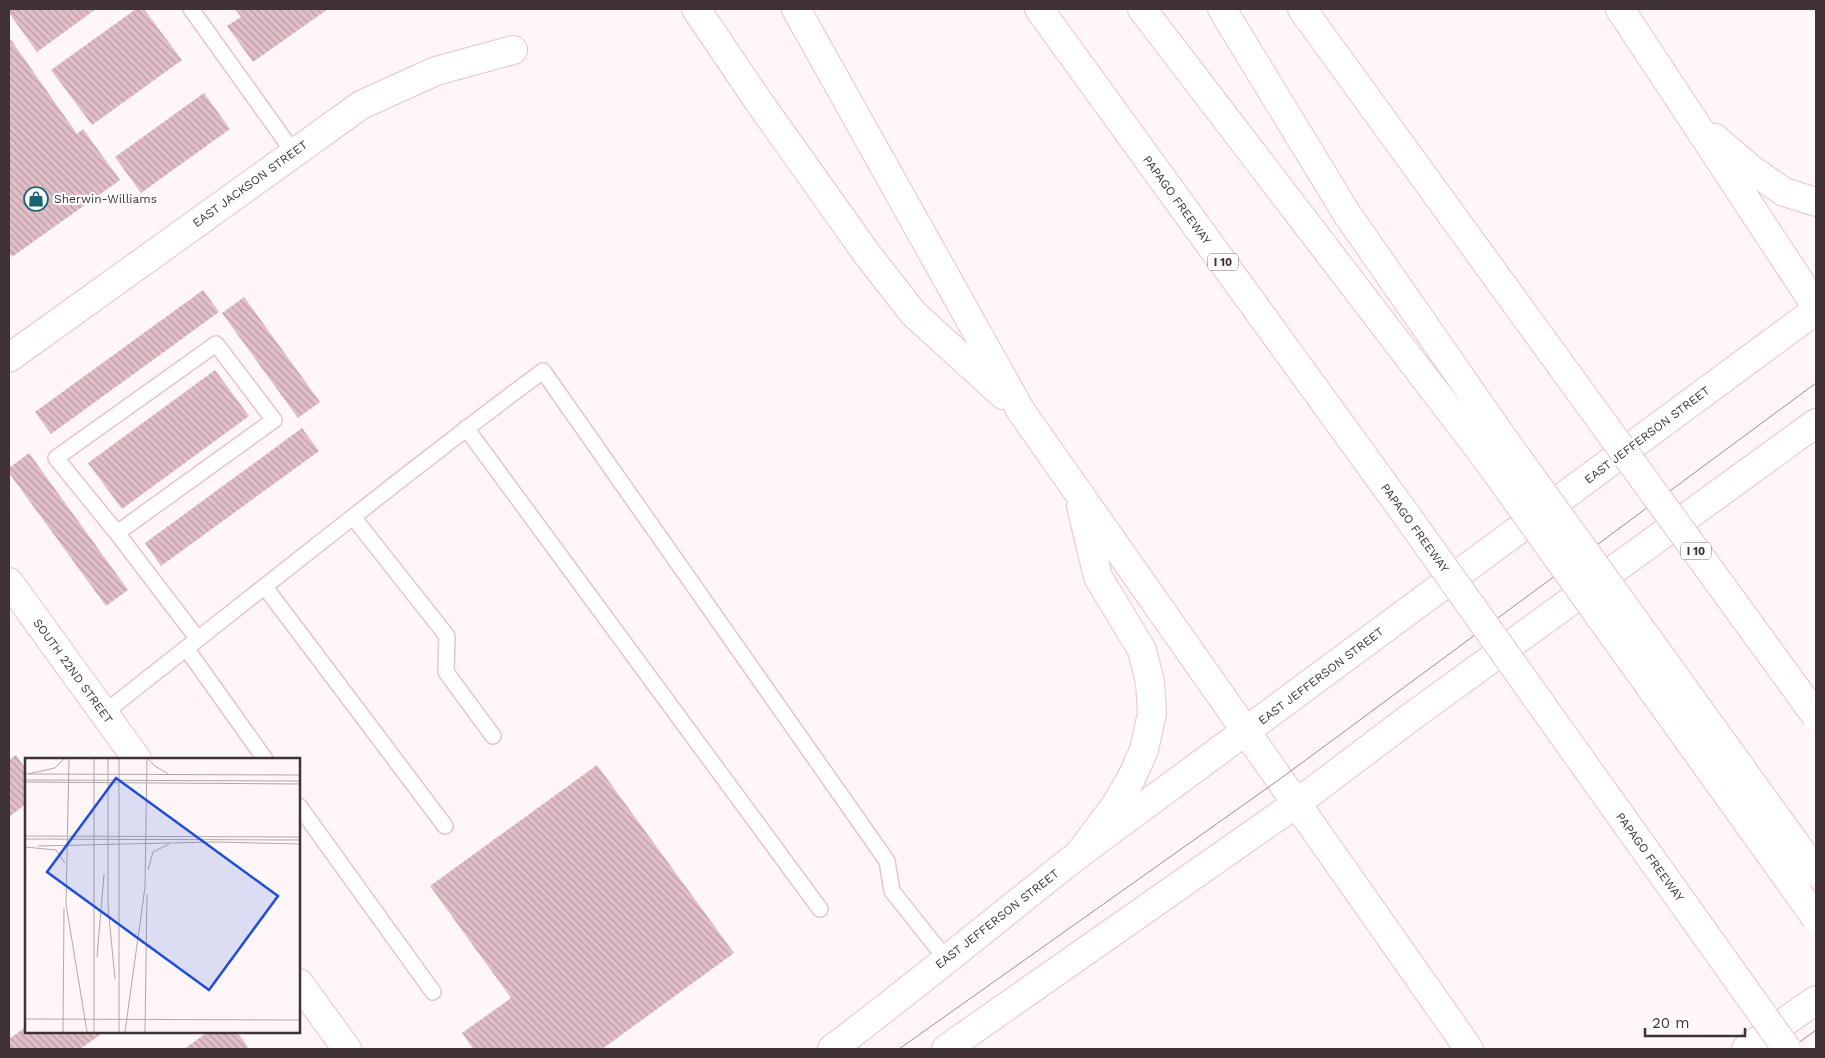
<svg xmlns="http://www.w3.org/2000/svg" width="1825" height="1058" font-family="'Work Sans',sans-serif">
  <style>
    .building { fill: url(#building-back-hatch) }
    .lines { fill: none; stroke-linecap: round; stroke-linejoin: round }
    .service-casing { stroke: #e7c3cd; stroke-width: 18 }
    .minor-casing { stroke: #e7c3cd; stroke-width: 30 }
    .primary-casing { stroke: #e7c3cd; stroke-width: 30 }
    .motorway-casing { stroke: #e7c3cd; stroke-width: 30 }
    .service { stroke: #fff; stroke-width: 15 }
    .minor { stroke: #fff; stroke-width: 28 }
    .primary { stroke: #fff; stroke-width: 28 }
    .motorway { stroke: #fff; stroke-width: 28 }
    .tram { stroke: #9b9093; stroke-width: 1 }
    .motorway-bridge-casing { stroke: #e7c3cd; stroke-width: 30; stroke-linecap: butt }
    .motorway-bridge { stroke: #fff; stroke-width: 28 }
    .labels { text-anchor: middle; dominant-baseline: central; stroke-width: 4.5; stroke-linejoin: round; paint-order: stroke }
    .shield { fill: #fff; stroke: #796f72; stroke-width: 1 }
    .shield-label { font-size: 11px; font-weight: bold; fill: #3f3135 }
    .street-label { font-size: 12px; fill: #3f3135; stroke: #fff }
    .poi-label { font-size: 12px; fill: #3f3135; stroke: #fff; text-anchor: start }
    .inset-road { fill: none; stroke: #b2a7aa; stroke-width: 1 }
    .view { fill: #1d4ed8; fill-opacity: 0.15; stroke: #1d4ed8; stroke-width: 2.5 }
    .inset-edge { fill: none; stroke: #3f3135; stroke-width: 2.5 }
  </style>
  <defs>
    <pattern id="building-back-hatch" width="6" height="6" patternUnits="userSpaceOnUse" patternTransform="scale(1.25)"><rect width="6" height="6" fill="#e2bfc8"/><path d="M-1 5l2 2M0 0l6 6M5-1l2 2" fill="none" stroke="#b99ca3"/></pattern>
  </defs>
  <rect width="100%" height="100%" fill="#fef6f8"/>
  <g class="building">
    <path d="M9 9H96L37 52 9 13Z"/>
    <path d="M136 9H144L182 60 92 125 51 70Z"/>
    <path d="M235 9H328L253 62 227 26 241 17Z"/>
    <path d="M9 37 77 134 83 129 120 180 12 257 9 253Z"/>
    <path d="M204 93 230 129 141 193 115 157Z"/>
    <path d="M203 290 219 312 51 434 35 412Z"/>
    <path d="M244 297 320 402 298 418 222 313Z"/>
    <path d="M215 370 249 416 122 509 88 463Z"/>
    <path d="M302 428 319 451 161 566 145 543Z"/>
    <path d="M29 453 128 590 106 606 9 473V468Z"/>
    <path d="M16 755 26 769V804L9 817V760Z"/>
    <path d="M597 765 734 953 602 1049H473L462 1033 511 998 430 886Z"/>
    <path d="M26 1027V1032H104L80 1049H9V1039Z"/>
    <path d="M208 1032H237L248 1047 245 1049H184Z"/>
  </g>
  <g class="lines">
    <g class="service-casing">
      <g id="service">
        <path d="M191 9 294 153"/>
        <path d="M466 428 820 909"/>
        <path d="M353 517 447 636 446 672 493 736"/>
        <path d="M117 533 274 420 216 344 56 458 117 533 197 638"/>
        <path d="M265 587 445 826"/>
        <path d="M186 648 265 759"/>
        <path d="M104 713C176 656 249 599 321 542 395 484 468 426 543 371L887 861 892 891 946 959"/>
        <path d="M299 806 433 992"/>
      </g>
    </g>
    <g class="minor-casing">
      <g id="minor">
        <path d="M9 358 361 105 436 71 513 50"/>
        <path d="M9 582 137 759"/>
        <path d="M299 983 347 1049"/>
      </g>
    </g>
    <g class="primary-casing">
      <g id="primary">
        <path d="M832 1049C916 986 996 919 1079 854L1816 310"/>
        <path d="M946 1049 1297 803 1411 717 1816 423"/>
        <path d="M1746 1049 1816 1000"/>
      </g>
    </g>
    <g class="motorway-casing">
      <g id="motorway">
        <path d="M696 9 759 102 867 254 913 313 1003 395"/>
        <path d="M796 9 1021 411 1469 1049"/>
        <path d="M1039 9 1407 516"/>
        <path d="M1142 9 1486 458"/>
        <path d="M1222 9 1347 214 1503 438"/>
        <path d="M1302 9 1576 386"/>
        <path d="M1620 9 1816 306"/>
        <path d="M1715 138 1751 169 1784 192 1816 202"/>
        <path d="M1079 854 1115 806 1131 779 1144 750 1152 713 1150 682 1142 650 1098 577 1081 506"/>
      </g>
    </g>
    <use href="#service" class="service"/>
    <use href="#minor" class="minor"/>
    <use href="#primary" class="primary"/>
    <use href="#motorway" class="motorway"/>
    <g class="tram">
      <path d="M899 1049 1280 779 1816 383"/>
      <path d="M1790 1049 1816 1030"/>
    </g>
    <g class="motorway-bridge-casing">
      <g id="motorway-bridge">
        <path d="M1576 386 1816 716"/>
        <path d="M1503 438 1816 872"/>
        <path d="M1486 458 1816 918"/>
        <path d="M1407 516 1787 1049"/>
      </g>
    </g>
    <use href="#motorway-bridge" class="motorway-bridge"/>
  </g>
  <defs>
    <g id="shop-ring" transform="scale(1.25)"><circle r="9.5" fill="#fff" stroke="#196470" stroke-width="1.5"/><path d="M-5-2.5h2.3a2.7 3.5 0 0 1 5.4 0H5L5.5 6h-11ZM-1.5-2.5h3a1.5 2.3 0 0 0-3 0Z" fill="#196470"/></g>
  </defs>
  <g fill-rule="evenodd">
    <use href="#shop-ring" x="36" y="199"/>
  </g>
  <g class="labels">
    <g class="shield">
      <rect x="1208" y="253.5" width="30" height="17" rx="4"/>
      <rect x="1681" y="542.5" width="30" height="17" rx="4"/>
    </g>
    <g class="shield-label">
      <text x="1223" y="262">I 10</text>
      <text x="1696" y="551">I 10</text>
    </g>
    <g class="street-label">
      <text transform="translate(250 184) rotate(-36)">EAST JACKSON STREET</text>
      <text transform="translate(1177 200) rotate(54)">PAPAGO FREEWAY</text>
      <text transform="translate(1647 435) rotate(-37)">EAST JEFFERSON STREET</text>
      <text transform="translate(1415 528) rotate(54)">PAPAGO FREEWAY</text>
      <text transform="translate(73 671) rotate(54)">SOUTH 22ND STREET</text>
      <text transform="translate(1321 676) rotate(-37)">EAST JEFFERSON STREET</text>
      <text transform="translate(1650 857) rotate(54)">PAPAGO FREEWAY</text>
      <text transform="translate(997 919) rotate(-38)">EAST JEFFERSON STREET</text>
    </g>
    <g class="poi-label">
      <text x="54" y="199">Sherwin-Williams</text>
    </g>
  </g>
  <g transform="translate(25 758)">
    <rect width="275" height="275" fill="#fef6f8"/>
    <path class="inset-road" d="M44 1 41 146 62 274M83 1V148L90 221M94 1V274M123 1 130 8 145 17M0 16 275 17M3 16 30 10 39 1M0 22 275 23M0 24 275 26M0 78 275 79M0 81 275 82M13 88 189 84 275 86M0 89 31 92 40 105M123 112 128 94 144 86M72 199 79 116M0 261 275 262M38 274 39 150M69 274V1M100 274 120 129 122 1M120 274 122 136"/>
    <path class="view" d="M91 20 253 138 184 232 22 114Z"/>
    <rect width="275" height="275" class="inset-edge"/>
  </g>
  <rect width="1825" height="1058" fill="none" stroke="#3f3135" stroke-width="20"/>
  <path d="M1645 1028v8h100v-8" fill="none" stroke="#3f3135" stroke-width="2.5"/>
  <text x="1652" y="1028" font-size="15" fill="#3f3135" stroke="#ffffff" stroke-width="4" paint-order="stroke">20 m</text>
</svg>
